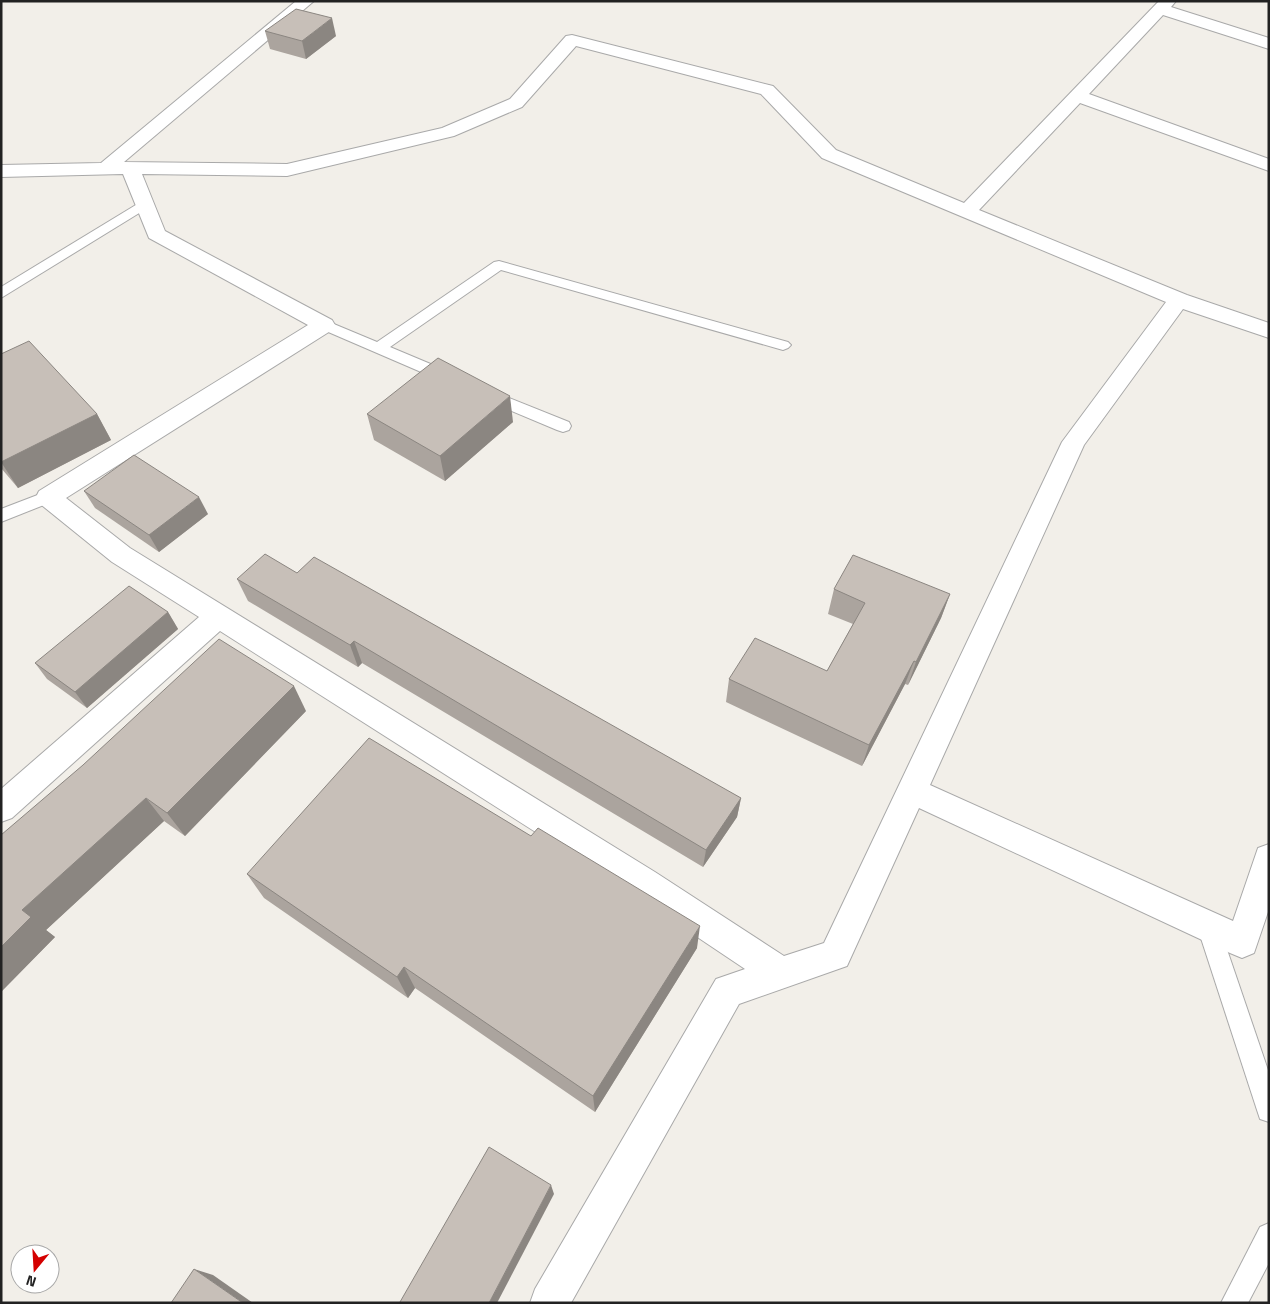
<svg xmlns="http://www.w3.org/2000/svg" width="1270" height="1304" font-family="'Titillium Web',sans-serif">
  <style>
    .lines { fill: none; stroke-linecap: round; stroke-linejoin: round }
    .lane-casing { stroke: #a9a9a9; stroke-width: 2 }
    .street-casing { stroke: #a9a9a9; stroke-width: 2 }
    .lane { fill: #fff; fill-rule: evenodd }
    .street { fill: #fff; fill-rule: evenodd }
    .wall { fill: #aba49e }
    .shaded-wall { fill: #8b8681 }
    .building { fill: #c7bfb8; stroke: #8b8681 }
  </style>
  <rect width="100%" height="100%" fill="#f2efe9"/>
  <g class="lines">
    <g class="lane-casing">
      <g id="lane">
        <path d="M144 200 151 204 149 207 1 298V287Z"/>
        <path d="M499 261 788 342 791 345 788 348 783 350 501 270 390 347 452 373 455 377 452 381 447 382 442 381 319 328 317 325 319 322H329L377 342 494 262Z"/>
        <path d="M489 390 569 422 571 426 569 430 563 432 557 430 483 399 481 395 483 391Z"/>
        <path d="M48 491 54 493 56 497 54 501 1 522V509Z"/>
        <path d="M1208 915 1216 918 1219 926 1269 1073V1122L1260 1119 1257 1110 1197 926 1200 918Z"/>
        <path d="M1269 1223V1263L1248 1303H1221L1260 1227Z"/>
      </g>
    </g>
    <g class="street-casing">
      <path id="street" d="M296 1H314L124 162 287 164 442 128 510 99 566 36 572 35 773 86 836 150 964 203 1159 1H1176L1171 7 1269 38V49L1163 15 1089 94 1269 159V171L1080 103 979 210 1187 295 1269 323V338L1183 309 1084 445 930 785 1233 921 1258 848 1269 844V909L1254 953 1242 958 1230 953 919 808 847 966 739 1004 571 1303H530L535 1289 716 979 745 969 633 894 220 631 12 818 1 822V789L199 617 112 562 39 503 36 497 39 491 308 325 149 238 123 174 1 177V165L101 163ZM576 46 761 94 822 158 1166 302 1062 442 824 943 784 956 655 872 130 548 66 498 332 330 335 325 332 320 165 231 142 174 287 176 454 136 522 107Z"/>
    </g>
    <use href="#lane" class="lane"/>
    <use href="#street" class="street"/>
  </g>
  <g class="wall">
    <path d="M265 31 336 36 306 59 270 49Z"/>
    <path d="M1 354 97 414 111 440 18 488 1 468Z"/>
    <path d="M367 414 513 422 445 481 374 440Z"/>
    <path d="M84 491 208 514 159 552 95 508Z"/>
    <path d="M297 573 741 798 737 817 703 867 362 663 358 667 248 601 237 579Z"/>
    <path d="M834 589 950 594 941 618 908 685 905 684 862 766 726 702 729 679 827 671 853 624 828 614Z"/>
    <path d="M168 612 178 629 87 708 47 679 35 663Z"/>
    <path d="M306 711 185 836 164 821 46 930 55 937 1 992V835Z"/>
    <path d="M247 874 697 948 595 1112 415 988 408 998 264 898Z"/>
  </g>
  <g class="shaded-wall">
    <path d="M332 18 336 36 306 59 302 41Z"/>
    <path d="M510 396 513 422 445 481 440 456Z"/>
    <path d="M97 414 111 440 18 488 1 462Z"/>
    <path d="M199 497 208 514 159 552 149 535Z"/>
    <path d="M950 594 941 618 908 685 916 662Z"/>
    <path d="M168 612 178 629 87 708 75 692Z"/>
    <path d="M354 641 362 663 358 667 350 645Z"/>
    <path d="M914 661 905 684 862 766 869 745Z"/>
    <path d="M294 686 306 711 185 836 167 813Z"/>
    <path d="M146 798 164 821 46 930 55 937 1 992V947L22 910Z"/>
    <path d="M741 798 737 817 703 867 706 850Z"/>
    <path d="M700 926 697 948 595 1112 593 1096Z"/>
    <path d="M404 967 415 988 408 998 397 977Z"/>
    <path d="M551 1185 554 1194 497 1303H489Z"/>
    <path d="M194 1269 213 1275 253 1303H243Z"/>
  </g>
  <g class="building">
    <path d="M296 9 332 18 302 41 265 31Z"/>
    <path d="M29 341 97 414 1 462V354Z"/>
    <path d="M438 358 510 396 440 456 367 414Z"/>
    <path d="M134 455 199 497 149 535 84 491Z"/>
    <path d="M265 554 297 573 314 557 741 798 706 850 354 641 350 645 237 579Z"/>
    <path d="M853 555 950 594 916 662 914 661 869 745 729 679 755 638 827 671 865 603 834 589Z"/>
    <path d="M129 586 168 612 75 692 35 663Z"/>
    <path d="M219 639 294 686 167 813 146 798 22 910 31 917 1 947V835L83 765Z"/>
    <path d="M369 738 531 836 538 828 700 926 593 1096 404 967 397 977 247 874Z"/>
    <path d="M489 1147 551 1185 489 1303H401L400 1302Z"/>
    <path d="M194 1269 243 1303H171Z"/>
  </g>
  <rect width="1270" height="1304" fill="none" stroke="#222222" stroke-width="5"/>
  <g transform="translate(35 1269) rotate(198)"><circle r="24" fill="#ffffff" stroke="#a7a7a7"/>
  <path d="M0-4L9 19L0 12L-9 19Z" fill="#d40000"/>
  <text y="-8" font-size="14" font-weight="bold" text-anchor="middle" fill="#222222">N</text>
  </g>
</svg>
